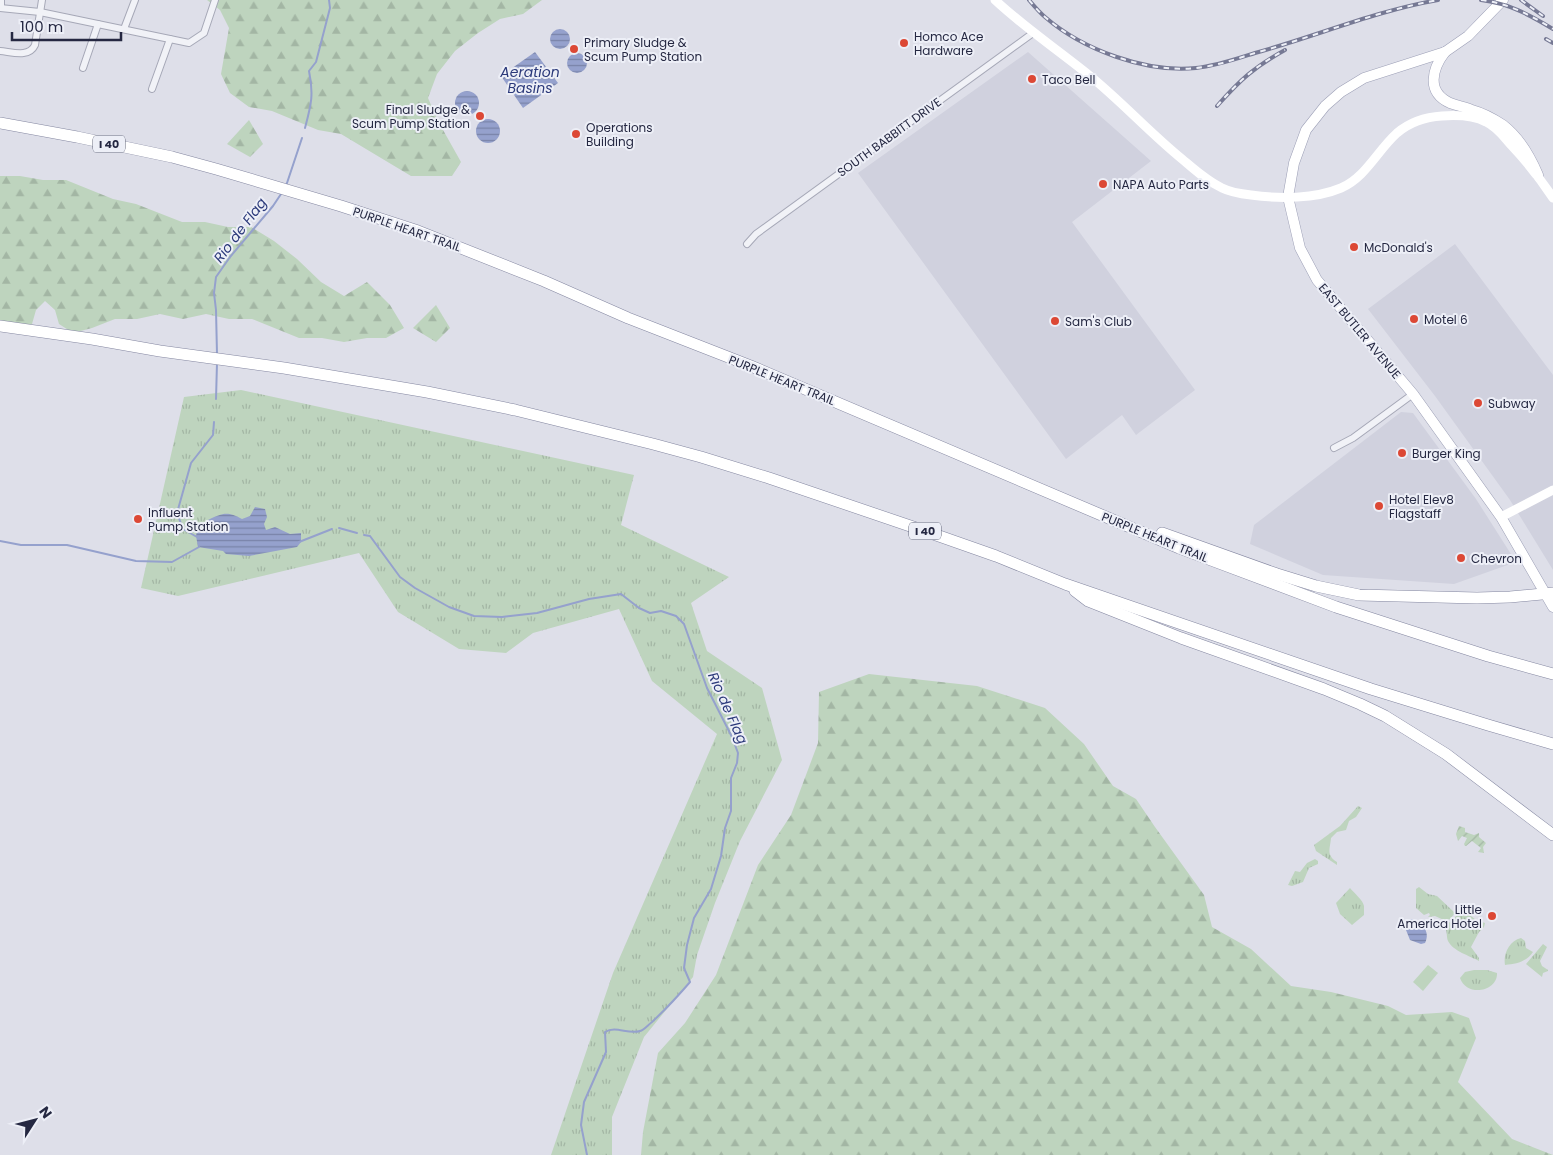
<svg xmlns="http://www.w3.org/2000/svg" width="1553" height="1155" font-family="Poppins,sans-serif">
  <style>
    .built { fill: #d0d1de }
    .grass { fill: url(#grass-tufts) }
    .forest { fill: url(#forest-firs) }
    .garden { fill: url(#garden-furrows) }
    .pitch { fill: #bed4be }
    .water { fill: url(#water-rules) }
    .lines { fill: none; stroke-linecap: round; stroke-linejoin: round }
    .stream { stroke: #95a1cd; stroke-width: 2 }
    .street-casing { stroke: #a6a8b7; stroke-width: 8 }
    .primary-casing { stroke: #9c9fb6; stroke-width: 11 }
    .highway-casing { stroke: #8487a1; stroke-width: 12 }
    .street { stroke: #f1f2f7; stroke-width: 6 }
    .secondary { stroke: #fff; stroke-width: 9 }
    .primary { stroke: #fff; stroke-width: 10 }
    .highway { stroke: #fff; stroke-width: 11 }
    .rail-casing { stroke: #767994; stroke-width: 4 }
    .rail { stroke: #edeff7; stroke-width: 2; stroke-dasharray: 5.5; stroke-linecap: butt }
    .poi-dot { fill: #dc4835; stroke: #edeff7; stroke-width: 2 }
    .labels { text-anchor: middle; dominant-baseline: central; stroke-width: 4; stroke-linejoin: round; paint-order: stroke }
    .shield { fill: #edeff7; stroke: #616478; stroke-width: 1 }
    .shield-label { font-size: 11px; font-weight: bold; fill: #252842 }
    .poi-label { font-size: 12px; fill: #252842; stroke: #edeff7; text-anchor: start }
    .street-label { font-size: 12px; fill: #252842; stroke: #edeff7 }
    .water-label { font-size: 14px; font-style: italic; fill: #2b397a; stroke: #edeff7 }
  </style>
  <defs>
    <pattern id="grass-tufts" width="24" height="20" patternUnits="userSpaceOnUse" patternTransform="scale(1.25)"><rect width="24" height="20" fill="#bed4be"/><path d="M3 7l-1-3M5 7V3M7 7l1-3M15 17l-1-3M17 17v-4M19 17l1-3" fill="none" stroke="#a3b6a4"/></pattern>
    <pattern id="forest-firs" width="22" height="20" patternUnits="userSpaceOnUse" patternTransform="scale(1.25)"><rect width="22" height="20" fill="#bed4be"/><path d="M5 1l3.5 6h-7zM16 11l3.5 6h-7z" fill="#a3b6a4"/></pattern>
    <pattern id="garden-furrows" width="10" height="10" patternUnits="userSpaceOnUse" patternTransform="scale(1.25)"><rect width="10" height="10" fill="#bed4be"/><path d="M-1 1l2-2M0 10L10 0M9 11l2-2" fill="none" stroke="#a3b6a4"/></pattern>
    <pattern id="water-rules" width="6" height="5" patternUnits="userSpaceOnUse" patternTransform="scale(1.25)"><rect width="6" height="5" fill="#95a1cd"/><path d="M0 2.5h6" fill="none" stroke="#7983a8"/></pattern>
  </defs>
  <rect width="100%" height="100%" fill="#dedfe9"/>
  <g class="built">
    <path d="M1028 52 1151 161 1072 222 1195 390 1136 435 1122 415 1066 459 858 173Z"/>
    <path d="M1455 244 1553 375V570L1510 500 1435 396 1368 309Z"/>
    <path d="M1401 412 1413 413 1476 499 1516 562 1454 584 1323 575 1250 544 1254 525Z"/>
  </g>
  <g class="grass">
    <path d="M241 390 634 475 621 525 729 577 691 603 707 651 762 688 782 760 740 841 715 903 697 955 693 977 644 1037 612 1117V1155H551L613 973 717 734 652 681 619 609 533 633 506 653 459 649 398 612 359 553 178 596 141 588 184 397Z"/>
    <path d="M1358 806 1362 808 1356 817 1349 821 1346 830 1337 832 1331 838C1330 849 1326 855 1337 862V865L1316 851 1314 845 1340 826Z"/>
    <path d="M1315 859 1318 861V864L1309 868 1303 882 1292 886 1288 885 1295 871 1300 872 1307 863Z"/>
    <path d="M1419 887 1428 894 1437 896 1455 913 1450 919 1446 921 1435 916 1428 917 1430 915 1429 913 1424 915 1416 908V889Z"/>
    <path d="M1350 888C1354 893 1363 900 1364 906 1364 909 1364 912 1364 915L1352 925 1340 914 1336 903Z"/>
    <path d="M1459 912H1466L1476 920 1485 923 1484 927 1479 932 1471 947 1479 958V961C1470 956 1453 951 1448 941 1446 936 1448 931 1444 926L1453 920Z"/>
    <path d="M1521 938 1525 941 1526 948 1533 952C1526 962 1517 964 1505 965 1503 954 1509 941 1521 938Z"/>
    <path d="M1543 944 1547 947 1540 961 1542 966 1548 970V971L1543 973 1542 977 1526 964Z"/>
    <path d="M1474 970H1487L1497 973C1498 991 1467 998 1460 978L1465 972Z"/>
  </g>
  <g class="forest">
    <path d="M207 0H542L523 14 500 19 478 33 455 51 437 74 428 98 438 121 461 162 452 176H411L341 134 318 130 272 111 249 107 230 93 221 74 229 28 220 10Z"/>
    <path d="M249 120 263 144 250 157 227 144Z"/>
    <path d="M0 176H20L43 180H66L113 199 136 204 182 222H205L228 227H251L274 241 297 259 321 282 344 296 367 282 390 305 404 328 386 338H367L344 342 322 338H299L252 319H229L206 314 183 319 160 314 137 319H115L92 328 73 333 59 324 55 310 45 301 36 310 32 324 18 333 0 324Z"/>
    <path d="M436 305 450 328 436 342 413 328Z"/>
    <path d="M869 674 977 686 1045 708 1084 744 1113 786 1136 799 1155 827 1204 895 1212 927 1251 949 1291 986 1331 992 1388 1006 1406 1015 1452 1012 1469 1018 1476 1038 1458 1082 1512 1139 1553 1155H641L643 1132 658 1053 685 1023 716 975 758 865 791 815 818 743 819 692Z"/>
  </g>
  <path class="garden" d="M1459 826 1465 828V832L1474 835 1479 833V837L1486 843 1483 847 1484 853 1478 852 1481 848 1472 841 1466 846H1465L1464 844 1467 838 1462 836 1458 841 1456 834Z"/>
  <path class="pitch" d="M1428 965 1438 973 1423 991 1413 982Z"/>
  <g class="water">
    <circle cx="560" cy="39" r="10"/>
    <path d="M535 52 558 83 523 108 501 76Z"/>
    <circle cx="577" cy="63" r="10"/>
    <circle cx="467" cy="103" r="12"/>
    <circle cx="488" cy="131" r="12"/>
    <path d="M255 507 265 509 267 517 264 524 266 530 275 527 290 534 301 533V542L297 547 249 556 226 554 223 551 198 547 196 536 197 531 205 526 208 520C223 513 227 511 242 519L250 516Z"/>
    <path d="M1410 919C1421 921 1431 931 1425 943L1421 944 1410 940 1406 930 1407 921Z"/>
  </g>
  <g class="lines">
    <g class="stream">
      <path d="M305 128C311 105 314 95 309 71L316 62 330 8 329 0"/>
      <path d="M286 186 302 138"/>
      <path d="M217 354 216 310 214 293 216 277 230 257 273 206 281 194"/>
      <path d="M216 399 217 363"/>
      <path d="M339 528 357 533"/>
      <path d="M364 535 370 536 400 577 415 588 449 607 474 616 502 617 537 613 589 599 621 594 639 608 650 613 661 611 676 616 684 624 707 688 732 737 738 753 737 763 731 778V811L725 828 721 856 711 889 694 918 687 945 684 968 690 982C678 996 666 1009 652 1022 648 1025 644 1030 640 1031 628 1035 616 1025 605 1032L606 1052 584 1102 581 1125 587 1155"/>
      <path d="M197 537 183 529 177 513 191 463 213 435 214 422"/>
      <path d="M0 541 21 545H67L136 561 172 562 199 547"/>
      <path d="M299 542 332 529"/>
    </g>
    <g class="street-casing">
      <g id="street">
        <path d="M0 8 40 12 189 43 204 33 215 0"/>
        <path d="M1 8V0"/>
        <path d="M124 29 135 0"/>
        <path d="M0 51C12 52 29 58 35 45L42 0"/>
        <path d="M83 68 98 24"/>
        <path d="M152 89 170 39"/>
        <path d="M747 244 756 234 1033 33"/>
        <path d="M1334 448 1353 438 1413 394"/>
      </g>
    </g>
    <g class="primary-casing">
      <g id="primary">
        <path d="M1503 0 1468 36 1445 52 1364 78 1341 92 1325 106 1306 130 1294 163 1288 197 1300 248 1317 280 1413 394 1501 517 1553 607"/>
        <path d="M1445 52C1432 69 1426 92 1450 103 1458 106 1465 107 1472 110 1483 113 1494 119 1503 125 1520 138 1530 156 1538 175"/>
      </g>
    </g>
    <g class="highway-casing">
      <g id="highway">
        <path d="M0 123 77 137 172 157 216 169 341 206 418 231 544 281 628 318 751 366 1179 548 1336 607 1488 656 1553 674"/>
        <path d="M0 326 92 339 160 351 284 368 427 392 515 410 653 444 701 457 769 478 922 530 996 556 1065 584 1371 689 1488 725 1553 744"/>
        <path d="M1162 533 1277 574 1316 586 1359 595 1477 598 1510 597 1553 593"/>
        <path d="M1075 591 1088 601 1181 638 1324 689 1360 704 1385 716 1446 754 1553 835"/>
      </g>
    </g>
    <use href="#street" class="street"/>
    <g class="secondary">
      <path d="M995 0C1025 28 1058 50 1090 76 1122 102 1150 133 1182 159 1195 170 1207 181 1222 188 1230 192 1242 194 1251 195 1279 199 1315 199 1341 188 1366 177 1377 151 1397 133 1410 122 1425 117 1442 116 1456 115 1473 115 1486 122 1497 127 1503 136 1511 145 1527 162 1540 178 1553 198"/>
      <path d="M1501 517 1553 490"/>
    </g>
    <use href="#primary" class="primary"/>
    <use href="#highway" class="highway"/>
    <g class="rail-casing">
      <g id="rail">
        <path d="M1029 0C1034 6 1039 12 1045 17 1083 50 1146 73 1196 68 1216 66 1236 59 1255 53 1317 36 1375 11 1438 0"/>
        <path d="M1481 0C1508 3 1530 15 1553 29"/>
        <path d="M1521 0 1543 16"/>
        <path d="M1546 39 1553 43"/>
        <path d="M1217 106C1240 80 1254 67 1285 50"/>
      </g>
    </g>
    <use href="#rail" class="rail"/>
  </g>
  <g class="poi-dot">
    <circle cx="904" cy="43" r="5"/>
    <circle cx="574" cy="49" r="5"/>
    <circle cx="1032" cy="79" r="5"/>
    <circle cx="480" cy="116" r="5"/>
    <circle cx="576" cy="134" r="5"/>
    <circle cx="1103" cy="184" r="5"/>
    <circle cx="1354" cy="247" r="5"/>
    <circle cx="1414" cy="319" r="5"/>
    <circle cx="1055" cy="321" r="5"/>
    <circle cx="1478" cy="403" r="5"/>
    <circle cx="1402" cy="453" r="5"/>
    <circle cx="1379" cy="506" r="5"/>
    <circle cx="138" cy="519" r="5"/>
    <circle cx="1461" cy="558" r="5"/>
    <circle cx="1492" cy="916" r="5"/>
  </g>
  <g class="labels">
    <g class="shield">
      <rect x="93" y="135.5" width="32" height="17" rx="4"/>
      <rect x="909" y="522.5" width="32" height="17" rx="4"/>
    </g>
    <g class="shield-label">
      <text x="109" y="144">I 40</text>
      <text x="925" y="531">I 40</text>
    </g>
    <g class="poi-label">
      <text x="914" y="36">Homco Ace<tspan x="914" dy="14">Hardware</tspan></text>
      <text x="584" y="42">Primary Sludge &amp;<tspan x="584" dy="14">Scum Pump Station</tspan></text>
      <text x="1042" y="79">Taco Bell</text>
      <text x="470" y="109" text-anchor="end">Final Sludge &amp;<tspan x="470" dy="14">Scum Pump Station</tspan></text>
      <text x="586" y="127">Operations<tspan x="586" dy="14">Building</tspan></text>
      <text x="1113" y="184">NAPA Auto Parts</text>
      <text x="1364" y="247">McDonald's</text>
      <text x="1424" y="319">Motel 6</text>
      <text x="1065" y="321">Sam's Club</text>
      <text x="1488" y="403">Subway</text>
      <text x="1412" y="453">Burger King</text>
      <text x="1389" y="499">Hotel Elev8<tspan x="1389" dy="14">Flagstaff</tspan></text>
      <text x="148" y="512">Influent<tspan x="148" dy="14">Pump Station</tspan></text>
      <text x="1471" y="558">Chevron</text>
      <text x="1482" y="909" text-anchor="end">Little<tspan x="1482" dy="14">America Hotel</tspan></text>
    </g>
    <g class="street-label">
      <text transform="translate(889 137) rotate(-36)">SOUTH BABBITT DRIVE</text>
      <text transform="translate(407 229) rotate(19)">PURPLE HEART TRAIL</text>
      <text transform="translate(1360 331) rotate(50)">EAST BUTLER AVENUE</text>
      <text transform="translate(782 380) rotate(22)">PURPLE HEART TRAIL</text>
      <text transform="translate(1155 537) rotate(22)">PURPLE HEART TRAIL</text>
    </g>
    <g class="water-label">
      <text x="530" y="72">Aeration<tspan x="530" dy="16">Basins</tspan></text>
      <text transform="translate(240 230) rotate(-53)">Rio de Flag</text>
      <text transform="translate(728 708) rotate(66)">Rio de Flag</text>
    </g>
  </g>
  <g transform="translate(35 1120) rotate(54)" stroke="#edeff7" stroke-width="4" paint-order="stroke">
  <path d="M0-4L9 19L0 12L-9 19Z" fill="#252842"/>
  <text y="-8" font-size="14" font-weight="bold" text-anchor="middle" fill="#252842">N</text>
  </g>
  <path d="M12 32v8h109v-8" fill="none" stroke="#252842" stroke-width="2.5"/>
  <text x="20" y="32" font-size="15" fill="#252842" stroke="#edeff7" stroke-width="4" paint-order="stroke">100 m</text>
</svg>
